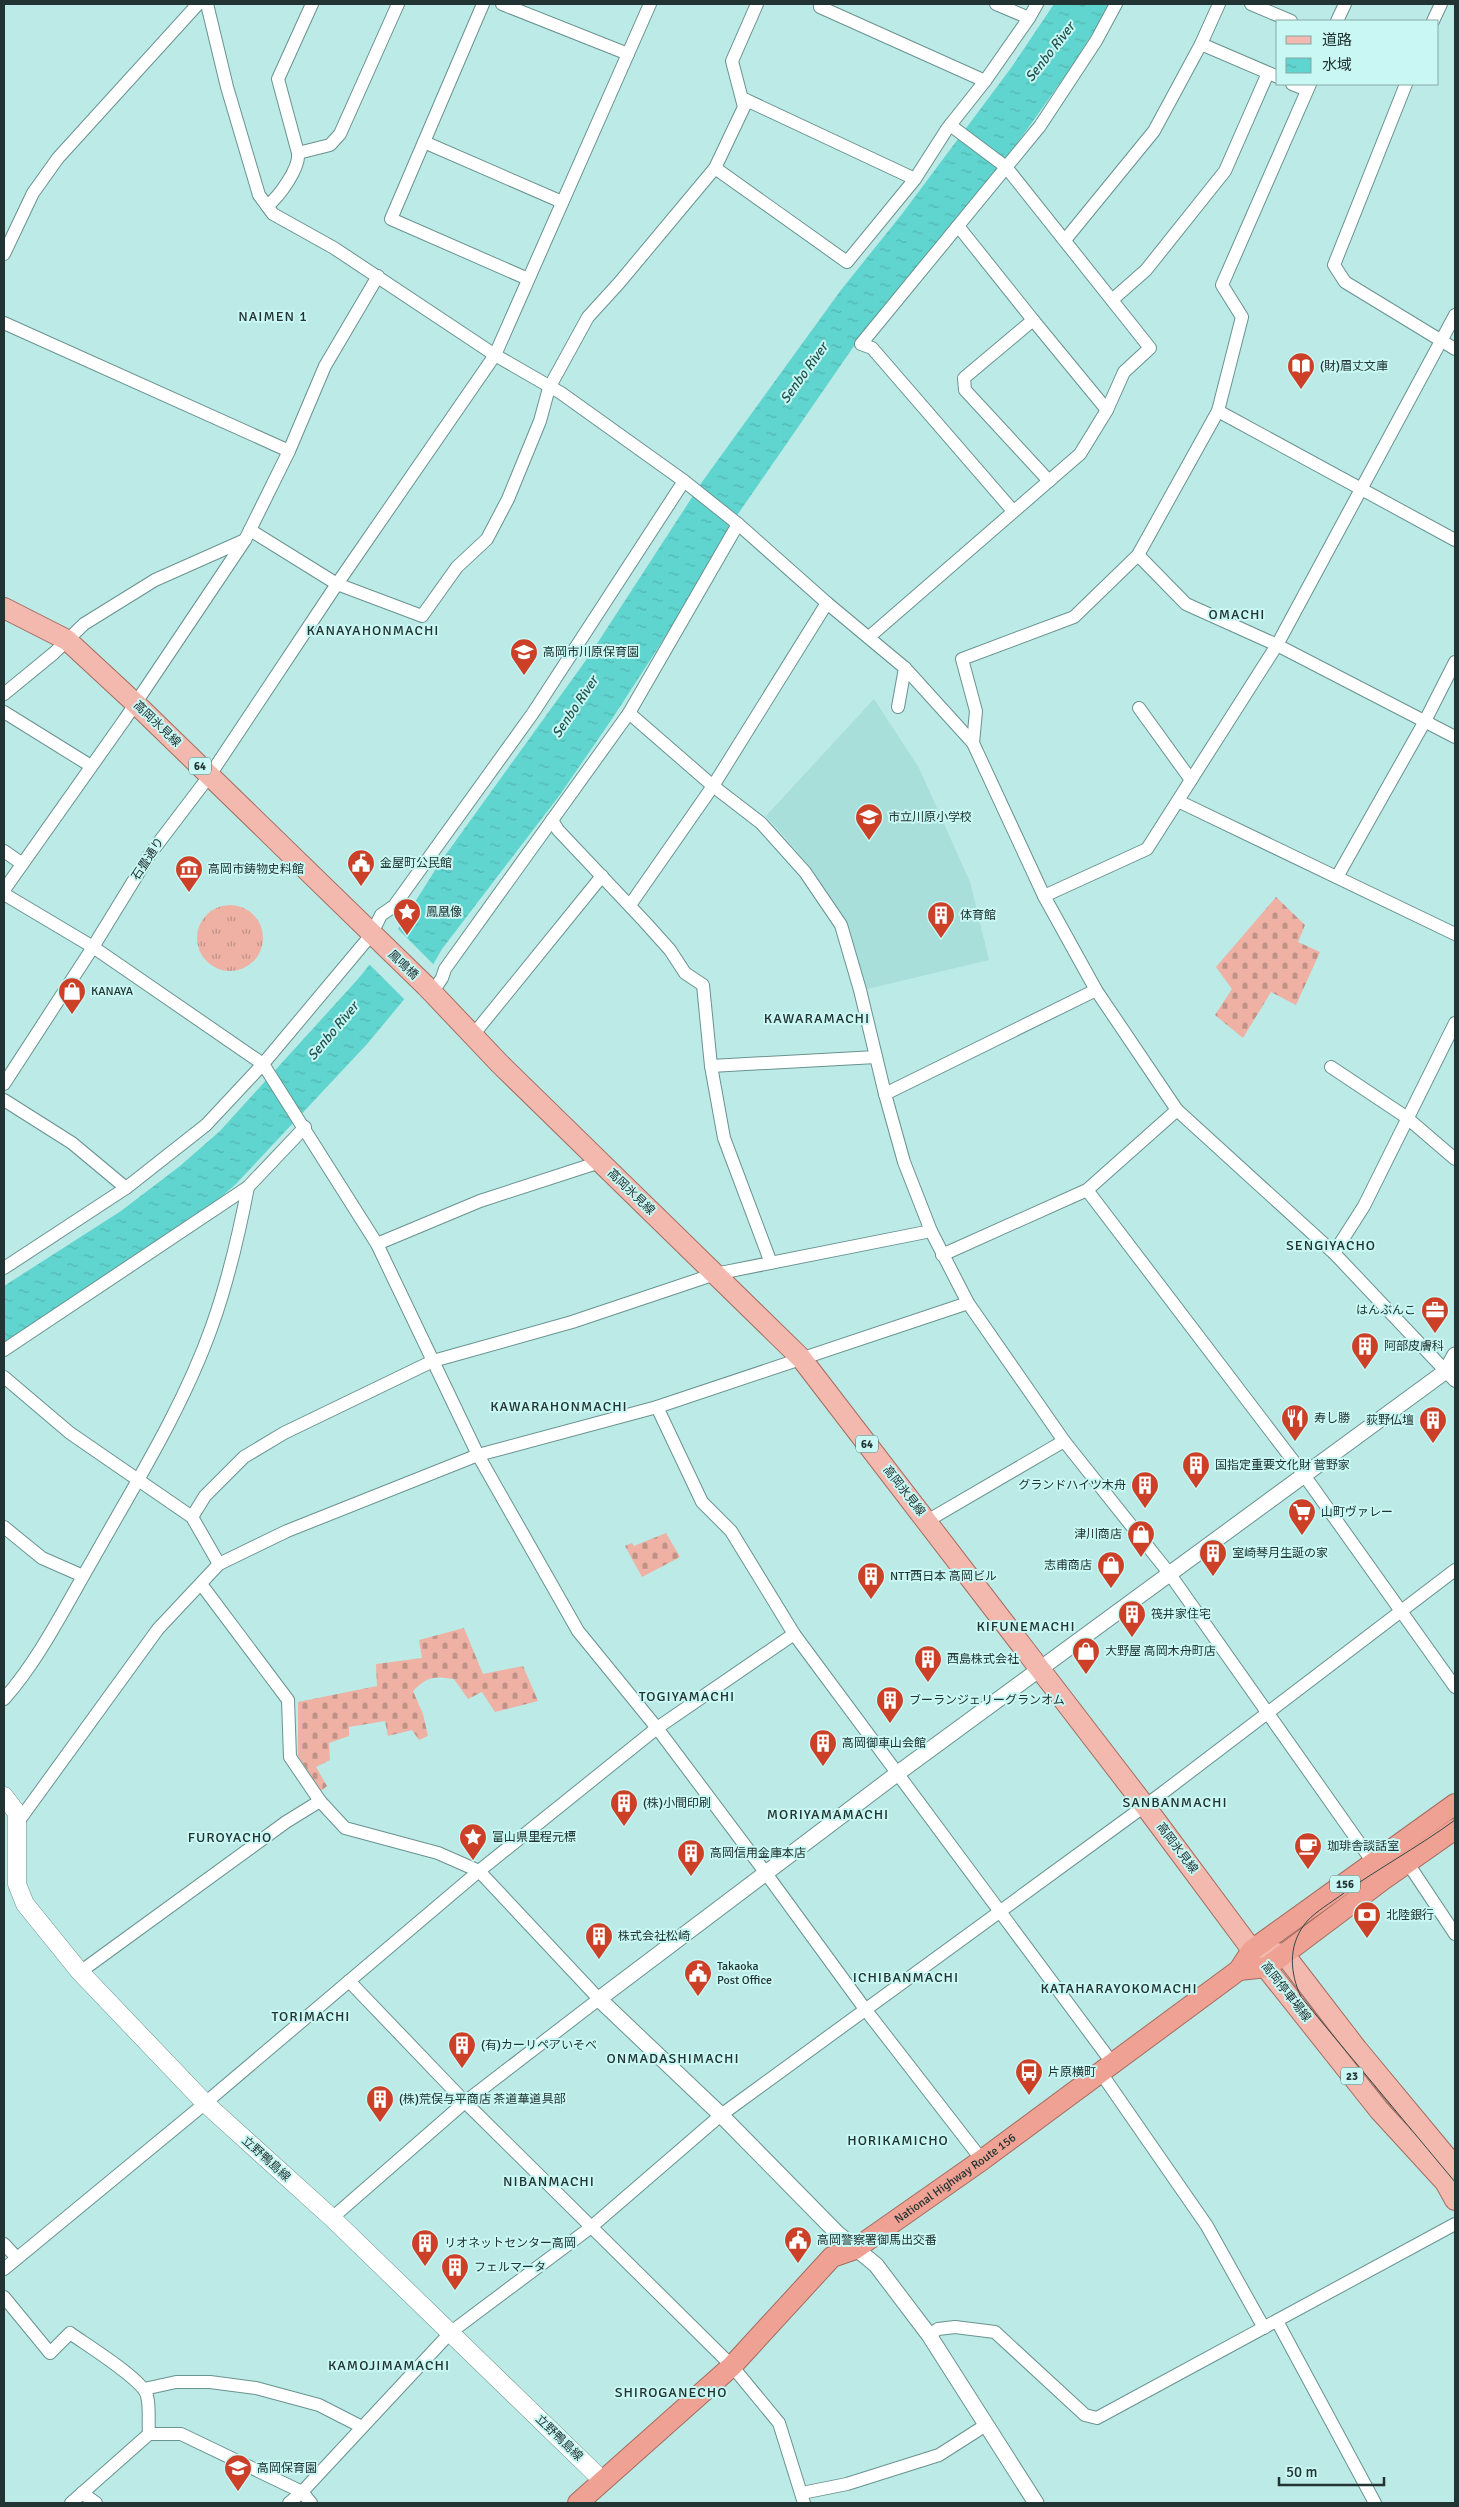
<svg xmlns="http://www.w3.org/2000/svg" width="1459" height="2507" font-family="Signika,'Noto Sans JP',sans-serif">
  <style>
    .built { fill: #a8dfdb }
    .cemetery { fill: url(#cemetery-stones) }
    .park { fill: url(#park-tufts) }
    .water { fill: url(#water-ripples) }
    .pier { fill: #bceae6 }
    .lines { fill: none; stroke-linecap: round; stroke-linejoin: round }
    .minor-casing { stroke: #689390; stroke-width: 14 }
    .tertiary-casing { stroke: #689390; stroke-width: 17 }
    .secondary-casing { stroke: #689390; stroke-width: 19 }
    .primary-casing { stroke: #a46c60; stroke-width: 22 }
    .trunk-casing { stroke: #a46c60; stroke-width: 22 }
    .minor { stroke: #fff; stroke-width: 12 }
    .tertiary { stroke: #fff; stroke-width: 15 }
    .secondary { stroke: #fff; stroke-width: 18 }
    .primary { stroke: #f3b9ae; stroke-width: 20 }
    .trunk { stroke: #efa293; stroke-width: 20 }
    .tram { stroke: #334847; stroke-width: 1 }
    .labels { text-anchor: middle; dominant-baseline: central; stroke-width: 4; stroke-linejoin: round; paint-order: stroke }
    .shield { fill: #c9f7f3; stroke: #536e6c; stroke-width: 1 }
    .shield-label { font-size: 11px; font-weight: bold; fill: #213332 }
    .poi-label { font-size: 12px; fill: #213332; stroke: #c9f7f3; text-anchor: start }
    .street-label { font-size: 12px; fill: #213332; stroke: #c9f7f3 }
    .water-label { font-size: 14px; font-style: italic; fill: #215451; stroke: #c9f7f3 }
    .neighbourhood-label { font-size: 14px; letter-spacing: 1px; fill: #213332; stroke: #c9f7f3 }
  </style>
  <defs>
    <pattern id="cemetery-stones" width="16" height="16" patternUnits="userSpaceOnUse" patternTransform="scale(1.25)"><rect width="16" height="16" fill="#eeb1a4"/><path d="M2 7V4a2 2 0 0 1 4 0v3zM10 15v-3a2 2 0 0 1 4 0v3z" fill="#c09186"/></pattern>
    <pattern id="park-tufts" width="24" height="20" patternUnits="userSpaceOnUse" patternTransform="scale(1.25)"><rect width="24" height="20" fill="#eeb1a4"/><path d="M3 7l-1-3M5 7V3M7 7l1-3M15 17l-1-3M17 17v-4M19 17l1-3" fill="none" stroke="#c09186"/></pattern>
    <pattern id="water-ripples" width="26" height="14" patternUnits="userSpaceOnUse" patternTransform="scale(1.25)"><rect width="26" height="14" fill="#60d4ce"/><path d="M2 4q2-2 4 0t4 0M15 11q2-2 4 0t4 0" fill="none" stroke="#53b6b1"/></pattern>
  </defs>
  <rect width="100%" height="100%" fill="#bceae6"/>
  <path class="built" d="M874 699 919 768 970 882 989 960 867 989 846 921 809 865 766 816Z"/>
  <g class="cemetery">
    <path d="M1276 897 1305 925 1298 942 1320 952 1296 1005 1271 992 1243 1038 1215 1015 1232 989 1216 967Z"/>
    <path d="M666 1533 680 1557 642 1577 625 1546 632 1543 634 1546Z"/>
    <path d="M464 1628 483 1674 523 1666 538 1701 495 1712 482 1692 468 1699 454 1679C433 1676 428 1676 413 1691L423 1714 428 1736 419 1740 412 1730 388 1736 385 1721 349 1727V1736L329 1743 330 1760 316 1767 327 1786 321 1791 298 1756V1702L377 1686 376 1664 422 1658 419 1640Z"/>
  </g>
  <circle class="park" cx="230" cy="938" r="33"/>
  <path class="water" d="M1054 4H1111L1070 69 1011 152 854 346 738 514 700 583 614 716 559 796 442 949 434 963 368 1043 236 1184 207 1209 124 1268 4 1342V1286L121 1211 180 1166 220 1131 358 979 396 932 439 864 589 656 702 482 841 290 902 214 1011 68Z"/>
  <path class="pier" d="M396 927 435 966 406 1001 368 963Z"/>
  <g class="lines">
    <g class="minor-casing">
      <g id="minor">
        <path d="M207 4 227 87 259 195 273 214 334 248 495 355 561 393 684 481 738 524 827 603 905 668 973 743 1044 896 1096 990 1177 1110 1334 1253 1455 1381"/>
        <path d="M483 4 391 219 528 279"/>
        <path d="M502 4 628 54"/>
        <path d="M1251 4 1291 21"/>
        <path d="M820 7 985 81 947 129 915 179"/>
        <path d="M1029 18 1037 4"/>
        <path d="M1337 21 1345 4"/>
        <path d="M1433 21 1441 4"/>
        <path d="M1201 44 1278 77"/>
        <path d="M985 81 1029 18 996 4"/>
        <path d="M1292 84 1307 90"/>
        <path d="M1406 84 1334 265 1345 282 1455 349"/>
        <path d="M424 142 562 202"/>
        <path d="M298 153 278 79 312 4"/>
        <path d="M715 168 847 262 915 179 742 98"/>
        <path d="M267 206C279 197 300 168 298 153L330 145 340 134 398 4"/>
        <path d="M958 226 1033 320"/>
        <path d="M1065 240 1154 131 1201 44 1219 4"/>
        <path d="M4 254 33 193 58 158 198 4"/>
        <path d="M1112 300 1146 270 1225 171 1268 73"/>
        <path d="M4 323 289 451"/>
        <path d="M1218 411 1455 540"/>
        <path d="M1049 481 965 390 964 378 1033 320 1107 410"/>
        <path d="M1013 511 872 348 861 344 1040 126 1096 41 1116 4"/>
        <path d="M250 530 337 584 422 616 457 567 487 539 508 499 540 421 549 388 588 317 619 283 715 168 744 107 732 61 757 4"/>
        <path d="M1138 555 1186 604 1277 645 1455 737"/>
        <path d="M869 637 1080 454 1107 410 1124 372 1150 348 1006 167 950 125"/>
        <path d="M4 694 54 653 84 624 155 580 245 540"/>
        <path d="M898 707 905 668"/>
        <path d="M1139 708 1191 780"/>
        <path d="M4 712 91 766"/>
        <path d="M629 713 713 786 761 823 805 872 841 925 860 990 885 1094 904 1162 931 1231 968 1303 1064 1441 1169 1573 1377 1868"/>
        <path d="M973 743 976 711 962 659 1074 617 1138 555 1218 411 1242 317 1222 285 1310 84"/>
        <path d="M1178 801 1455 934"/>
        <path d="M552 820 558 830 644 921 670 950 685 973 703 985 711 1066 724 1138 771 1263"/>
        <path d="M4 851 21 863"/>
        <path d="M1337 877 1425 721 1455 662"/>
        <path d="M4 890 125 719 245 540 289 451 325 366 378 276"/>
        <path d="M4 894 93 947 263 1064 377 1244 478 1455 578 1631 657 1728 765 1872 865 2009 982 2160"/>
        <path d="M1044 896 1147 849 1277 645 1455 315"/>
        <path d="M630 905 713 786 827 603"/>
        <path d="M432 993 442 978 445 969 629 713 738 524"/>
        <path d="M473 1035 602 876"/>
        <path d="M711 1066 876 1057"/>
        <path d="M1331 1067 1406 1117 1455 1159"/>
        <path d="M4 1084 93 947 150 854 210 775 337 584 495 355 650 4"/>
        <path d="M885 1094 1096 990"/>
        <path d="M4 1100 72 1143 126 1188"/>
        <path d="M1087 1190 1304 1475 1455 1687"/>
        <path d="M377 1244 480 1201 600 1162"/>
        <path d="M1334 1253 1364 1206 1455 1023"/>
        <path d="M942 1255 1087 1190 1177 1110"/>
        <path d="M4 1268 126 1188 206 1125 263 1064 371 935 381 915 394 906 533 713 684 481"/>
        <path d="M4 1350 248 1187 305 1127"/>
        <path d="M4 1377 70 1433 192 1517 219 1564"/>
        <path d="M657 1407 702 1502 731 1531 794 1634 1113 2064"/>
        <path d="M192 1517 205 1496 244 1457 284 1433 433 1361 572 1322 715 1274 931 1231"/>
        <path d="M927 1521 1064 1441"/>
        <path d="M4 1527 42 1558 83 1576"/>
        <path d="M201 1584 288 1700 290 1757 320 1801 345 1828 438 1853 479 1871 599 1999 465 2102 332 2218"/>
        <path d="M4 1699C39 1660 66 1605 93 1559 135 1484 183 1408 212 1326 228 1281 239 1234 248 1187"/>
        <path d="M18 1822 158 1629 219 1564 287 1531 478 1455 657 1407 968 1303"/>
        <path d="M1407 1862 1455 1934"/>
        <path d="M80 1972 286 1822 320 1801"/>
        <path d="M349 1981 465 2102 732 2366 779 2423 804 2503"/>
        <path d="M1101 2073 1207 2226 1264 2328"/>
        <path d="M4 2244 17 2258"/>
        <path d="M4 2269 197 2110 479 1871 657 1728 794 1634"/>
        <path d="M4 2297 50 2353 70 2333C85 2344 144 2380 147 2396 150 2407 148 2422 149 2434"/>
        <path d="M1277 2321 1375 2503"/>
        <path d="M929 2335 938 2329 955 2327 995 2332 1085 2415 1097 2418 1455 2224"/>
        <path d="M144 2389 176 2382H210L256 2388 319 2405 362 2427"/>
        <path d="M82 2493 96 2503"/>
        <path d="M802 2493 847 2484 939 2455 986 2425"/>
        <path d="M71 2503 149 2434H181L302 2492 311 2503"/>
        <path d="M289 2503 302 2492 451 2332 590 2228 721 2115 1161 1794 1455 1570"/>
      </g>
    </g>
    <g class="tertiary-casing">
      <path id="tertiary" d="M1036 2503 929 2335 876 2265 837 2233 721 2115 599 1999 898 1773 1446 1371 1455 1355"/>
    </g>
    <g class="secondary-casing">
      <path id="secondary" d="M4 1796 17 1813V1884L25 1904 80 1972 205 2103 332 2218 602 2480"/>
    </g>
    <g class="primary-casing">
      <g id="primary">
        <path d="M4 608 67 640 135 703 426 986 500 1064 801 1358 1145 1806 1252 1950 1379 2110 1445 2182 1455 2200"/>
        <path d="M1267 1952 1284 1954 1357 2049 1455 2167"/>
      </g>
    </g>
    <g class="trunk-casing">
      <g id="trunk">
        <path d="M1239 1970 1267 1967 1384 1879 1455 1829"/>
        <path id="s1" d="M578 2503 732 2366 832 2257 855 2249 982 2160 1239 1970 1252 1950 1455 1804"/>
      </g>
    </g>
    <use href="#minor" class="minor"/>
    <use href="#tertiary" class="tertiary"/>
    <use href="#secondary" class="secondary"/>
    <use href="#primary" class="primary"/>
    <use href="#trunk" class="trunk"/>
    <path class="tram" d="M1455 1820C1417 1848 1375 1870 1337 1898 1326 1906 1312 1914 1304 1925 1288 1947 1290 1973 1301 1997L1455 2182"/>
  </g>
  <defs>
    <g id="library-pin" transform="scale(1.4375)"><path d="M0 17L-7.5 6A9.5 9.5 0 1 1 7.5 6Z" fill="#cc4028" stroke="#c9f7f3"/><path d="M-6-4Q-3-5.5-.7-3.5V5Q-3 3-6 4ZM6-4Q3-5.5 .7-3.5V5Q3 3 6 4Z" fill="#fff"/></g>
    <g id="school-pin" transform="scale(1.4375)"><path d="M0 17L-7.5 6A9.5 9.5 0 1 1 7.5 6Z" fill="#cc4028" stroke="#c9f7f3"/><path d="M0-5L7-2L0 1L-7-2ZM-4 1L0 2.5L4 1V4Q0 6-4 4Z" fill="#fff"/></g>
    <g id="civic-pin" transform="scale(1.4375)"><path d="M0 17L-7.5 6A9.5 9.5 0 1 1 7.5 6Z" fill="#cc4028" stroke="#c9f7f3"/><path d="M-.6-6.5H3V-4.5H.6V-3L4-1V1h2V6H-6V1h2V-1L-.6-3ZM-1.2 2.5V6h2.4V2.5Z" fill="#fff"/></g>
    <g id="museum-pin" transform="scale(1.4375)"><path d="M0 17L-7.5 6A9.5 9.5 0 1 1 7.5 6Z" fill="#cc4028" stroke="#c9f7f3"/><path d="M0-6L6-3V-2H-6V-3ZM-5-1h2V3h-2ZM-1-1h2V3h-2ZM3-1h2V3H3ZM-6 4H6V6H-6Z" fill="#fff"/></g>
    <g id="sight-pin" transform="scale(1.4375)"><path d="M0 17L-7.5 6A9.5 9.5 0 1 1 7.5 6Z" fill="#cc4028" stroke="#c9f7f3"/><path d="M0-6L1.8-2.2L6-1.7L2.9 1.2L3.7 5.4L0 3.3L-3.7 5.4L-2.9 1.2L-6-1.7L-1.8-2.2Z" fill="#fff"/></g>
    <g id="building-pin" transform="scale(1.4375)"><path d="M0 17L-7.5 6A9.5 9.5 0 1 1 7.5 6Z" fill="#cc4028" stroke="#c9f7f3"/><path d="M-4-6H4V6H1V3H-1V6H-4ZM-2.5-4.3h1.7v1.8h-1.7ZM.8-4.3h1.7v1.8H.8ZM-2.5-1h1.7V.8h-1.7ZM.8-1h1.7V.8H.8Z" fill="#fff"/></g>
    <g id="shop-pin" transform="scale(1.4375)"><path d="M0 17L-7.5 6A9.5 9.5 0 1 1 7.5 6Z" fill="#cc4028" stroke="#c9f7f3"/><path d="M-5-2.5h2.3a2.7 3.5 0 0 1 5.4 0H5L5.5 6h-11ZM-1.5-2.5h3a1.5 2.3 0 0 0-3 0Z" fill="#fff"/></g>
    <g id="office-pin" transform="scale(1.4375)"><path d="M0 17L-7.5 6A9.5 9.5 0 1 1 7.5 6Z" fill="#cc4028" stroke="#c9f7f3"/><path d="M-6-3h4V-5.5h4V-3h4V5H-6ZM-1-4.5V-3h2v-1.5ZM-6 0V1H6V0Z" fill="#fff"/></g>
    <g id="restaurant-pin" transform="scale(1.4375)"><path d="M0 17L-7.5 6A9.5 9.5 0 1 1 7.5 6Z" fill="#cc4028" stroke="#c9f7f3"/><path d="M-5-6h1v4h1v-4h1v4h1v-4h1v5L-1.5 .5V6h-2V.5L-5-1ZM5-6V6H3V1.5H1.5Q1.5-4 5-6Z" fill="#fff"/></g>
    <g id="supermarket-pin" transform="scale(1.4375)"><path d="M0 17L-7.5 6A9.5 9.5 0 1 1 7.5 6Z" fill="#cc4028" stroke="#c9f7f3"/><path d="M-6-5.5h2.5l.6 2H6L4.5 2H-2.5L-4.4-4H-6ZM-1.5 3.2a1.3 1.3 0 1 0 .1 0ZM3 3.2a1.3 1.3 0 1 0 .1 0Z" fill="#fff"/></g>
    <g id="cafe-pin" transform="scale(1.4375)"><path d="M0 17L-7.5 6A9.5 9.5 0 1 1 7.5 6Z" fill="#cc4028" stroke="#c9f7f3"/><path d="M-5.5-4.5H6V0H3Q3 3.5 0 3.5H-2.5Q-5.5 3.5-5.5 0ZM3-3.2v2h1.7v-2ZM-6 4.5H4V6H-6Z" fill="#fff"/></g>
    <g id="bank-pin" transform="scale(1.4375)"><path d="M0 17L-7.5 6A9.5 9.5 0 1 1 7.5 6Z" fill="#cc4028" stroke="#c9f7f3"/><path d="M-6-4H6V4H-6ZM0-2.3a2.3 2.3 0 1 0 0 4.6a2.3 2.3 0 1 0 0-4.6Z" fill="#fff"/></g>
    <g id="bus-pin" transform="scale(1.4375)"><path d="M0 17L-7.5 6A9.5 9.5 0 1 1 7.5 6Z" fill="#cc4028" stroke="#c9f7f3"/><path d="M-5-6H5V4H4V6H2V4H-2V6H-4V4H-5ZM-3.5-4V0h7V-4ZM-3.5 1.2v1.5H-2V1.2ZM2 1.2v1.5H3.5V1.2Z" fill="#fff"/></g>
  </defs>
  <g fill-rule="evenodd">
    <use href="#library-pin" x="1301" y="366"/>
    <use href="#school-pin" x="524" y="652"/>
    <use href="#school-pin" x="869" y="817"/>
    <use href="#civic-pin" x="361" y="863"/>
    <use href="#museum-pin" x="189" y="869"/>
    <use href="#sight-pin" x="407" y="912"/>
    <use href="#building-pin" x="941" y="915"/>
    <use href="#shop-pin" x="72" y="991"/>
    <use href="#office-pin" x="1435" y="1310"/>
    <use href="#building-pin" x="1365" y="1346"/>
    <use href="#restaurant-pin" x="1295" y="1418"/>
    <use href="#building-pin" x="1433" y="1420"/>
    <use href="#building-pin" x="1196" y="1465"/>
    <use href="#building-pin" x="1145" y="1485"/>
    <use href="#supermarket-pin" x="1302" y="1512"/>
    <use href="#shop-pin" x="1141" y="1534"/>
    <use href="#building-pin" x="1213" y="1553"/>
    <use href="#shop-pin" x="1111" y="1565"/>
    <use href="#building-pin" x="871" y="1576"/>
    <use href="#building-pin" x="1132" y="1614"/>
    <use href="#shop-pin" x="1086" y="1651"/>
    <use href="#building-pin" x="928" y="1659"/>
    <use href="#building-pin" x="890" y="1700"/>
    <use href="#building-pin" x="823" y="1743"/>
    <use href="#building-pin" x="624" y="1803"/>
    <use href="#sight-pin" x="473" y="1837"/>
    <use href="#cafe-pin" x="1308" y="1846"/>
    <use href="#building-pin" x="691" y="1853"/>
    <use href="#bank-pin" x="1367" y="1915"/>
    <use href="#building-pin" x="599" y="1936"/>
    <use href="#civic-pin" x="698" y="1973"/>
    <use href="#building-pin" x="462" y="2045"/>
    <use href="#bus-pin" x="1029" y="2072"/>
    <use href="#building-pin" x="380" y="2099"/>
    <use href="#civic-pin" x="798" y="2240"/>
    <use href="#building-pin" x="425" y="2243"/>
    <use href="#building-pin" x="455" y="2267"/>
    <use href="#school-pin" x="238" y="2468"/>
  </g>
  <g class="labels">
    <g class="shield">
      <rect x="189" y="757.5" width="22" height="17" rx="4"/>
      <rect x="856" y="1435.5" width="22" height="17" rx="4"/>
      <rect x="1330" y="1875.5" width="30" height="17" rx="4"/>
      <rect x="1341" y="2067.5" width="22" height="17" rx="4"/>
    </g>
    <g class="shield-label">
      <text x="200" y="766">64</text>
      <text x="867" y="1444">64</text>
      <text x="1345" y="1884">156</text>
      <text x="1352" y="2076">23</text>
    </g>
    <g class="poi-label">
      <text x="1320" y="366">(財)眉丈文庫</text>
      <text x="543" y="652">高岡市川原保育園</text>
      <text x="888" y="817">市立川原小学校</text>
      <text x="380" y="863">金屋町公民館</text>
      <text x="208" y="869">高岡市鋳物史料館</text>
      <text x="426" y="912">鳳凰像</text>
      <text x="960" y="915">体育館</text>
      <text x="91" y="991">KANAYA</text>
      <text x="1416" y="1310" text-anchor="end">はんぶんこ</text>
      <text x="1384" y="1346">阿部皮膚科</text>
      <text x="1314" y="1418">寿し勝</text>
      <text x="1414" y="1420" text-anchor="end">荻野仏壇</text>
      <text x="1215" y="1465">国指定重要文化財 菅野家</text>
      <text x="1126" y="1485" text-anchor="end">グランドハイツ木舟</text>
      <text x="1321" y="1512">山町ヴァレー</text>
      <text x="1122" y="1534" text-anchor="end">津川商店</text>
      <text x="1232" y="1553">室崎琴月生誕の家</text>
      <text x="1092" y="1565" text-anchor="end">志甫商店</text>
      <text x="890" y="1576">NTT西日本 高岡ビル</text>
      <text x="1151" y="1614">筏井家住宅</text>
      <text x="1105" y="1651">大野屋 高岡木舟町店</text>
      <text x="947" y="1659">西島株式会社</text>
      <text x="909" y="1700">ブーランジェリーグランオム</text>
      <text x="842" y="1743">高岡御車山会館</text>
      <text x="643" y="1803">(株)小間印刷</text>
      <text x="492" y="1837">富山県里程元標</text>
      <text x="1327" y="1846">珈琲舎談話室</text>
      <text x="710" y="1853">高岡信用金庫本店</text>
      <text x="1386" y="1915">北陸銀行</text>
      <text x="618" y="1936">株式会社松崎</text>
      <text x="717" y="1966">Takaoka<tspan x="717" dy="14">Post Office</tspan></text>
      <text x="481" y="2045">(有)カーリペアいそべ</text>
      <text x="1048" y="2072">片原横町</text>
      <text x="399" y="2099">(株)荒俣与平商店 茶道華道具部</text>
      <text x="817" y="2240">高岡警察署御馬出交番</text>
      <text x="444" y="2243">リオネットセンター高岡</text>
      <text x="474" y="2267">フェルマータ</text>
      <text x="257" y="2468">高岡保育園</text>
    </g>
    <g class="street-label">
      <text transform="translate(157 724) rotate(44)">高岡氷見線</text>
      <text transform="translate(148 859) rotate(-57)">石畳通り</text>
      <text transform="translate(403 965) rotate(43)">鳳鳴橋</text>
      <text transform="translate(631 1192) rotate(44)">高岡氷見線</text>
      <text transform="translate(904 1491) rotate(52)">高岡氷見線</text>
      <text transform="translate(1177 1848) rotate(53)">高岡氷見線</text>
      <text transform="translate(1286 1992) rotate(52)">高岡停車場線</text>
      <text transform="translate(266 2159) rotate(42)">立野鴨島線</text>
      <text stroke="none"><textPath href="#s1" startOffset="501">National Highway Route 156</textPath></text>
      <text transform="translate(559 2438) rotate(44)">立野鴨島線</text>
    </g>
    <g class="water-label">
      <text transform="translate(1050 52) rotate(-52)">Senbo River</text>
      <text transform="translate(804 373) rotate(-54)">Senbo River</text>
      <text transform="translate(575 707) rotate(-56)">Senbo River</text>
      <text transform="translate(333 1031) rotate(-50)">Senbo River</text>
    </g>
    <g class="neighbourhood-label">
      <text x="273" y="316">NAIMEN 1</text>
      <text x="1237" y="614">OMACHI</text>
      <text x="373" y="630">KANAYAHONMACHI</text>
      <text x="817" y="1018">KAWARAMACHI</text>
      <text x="1331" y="1245">SENGIYACHO</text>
      <text x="559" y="1406">KAWARAHONMACHI</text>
      <text x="1026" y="1626">KIFUNEMACHI</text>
      <text x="687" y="1696">TOGIYAMACHI</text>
      <text x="1175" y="1802">SANBANMACHI</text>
      <text x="828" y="1814">MORIYAMAMACHI</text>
      <text x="230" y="1837">FUROYACHO</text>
      <text x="906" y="1977">ICHIBANMACHI</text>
      <text x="1119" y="1988">KATAHARAYOKOMACHI</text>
      <text x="311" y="2016">TORIMACHI</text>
      <text x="673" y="2058">ONMADASHIMACHI</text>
      <text x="898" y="2140">HORIKAMICHO</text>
      <text x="549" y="2181">NIBANMACHI</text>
      <text x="389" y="2365">KAMOJIMAMACHI</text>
      <text x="671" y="2392">SHIROGANECHO</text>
    </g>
  </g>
  <rect width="1459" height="2507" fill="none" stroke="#213332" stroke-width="10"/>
  <rect x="1276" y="20" width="162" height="65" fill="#c9f7f3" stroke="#86a9a6"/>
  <rect x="1286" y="36" width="25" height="8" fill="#f3b9ae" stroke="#86a9a6"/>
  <text x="1322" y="45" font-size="15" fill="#213332">道路</text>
  <rect x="1286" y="58" width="25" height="15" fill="url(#water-ripples)" stroke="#86a9a6"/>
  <text x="1322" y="70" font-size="15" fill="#213332">水域</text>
  <path d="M1279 2477v8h105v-8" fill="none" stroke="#213332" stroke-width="2.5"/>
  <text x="1286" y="2477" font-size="15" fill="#213332" stroke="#c9f7f3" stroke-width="4" paint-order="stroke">50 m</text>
</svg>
